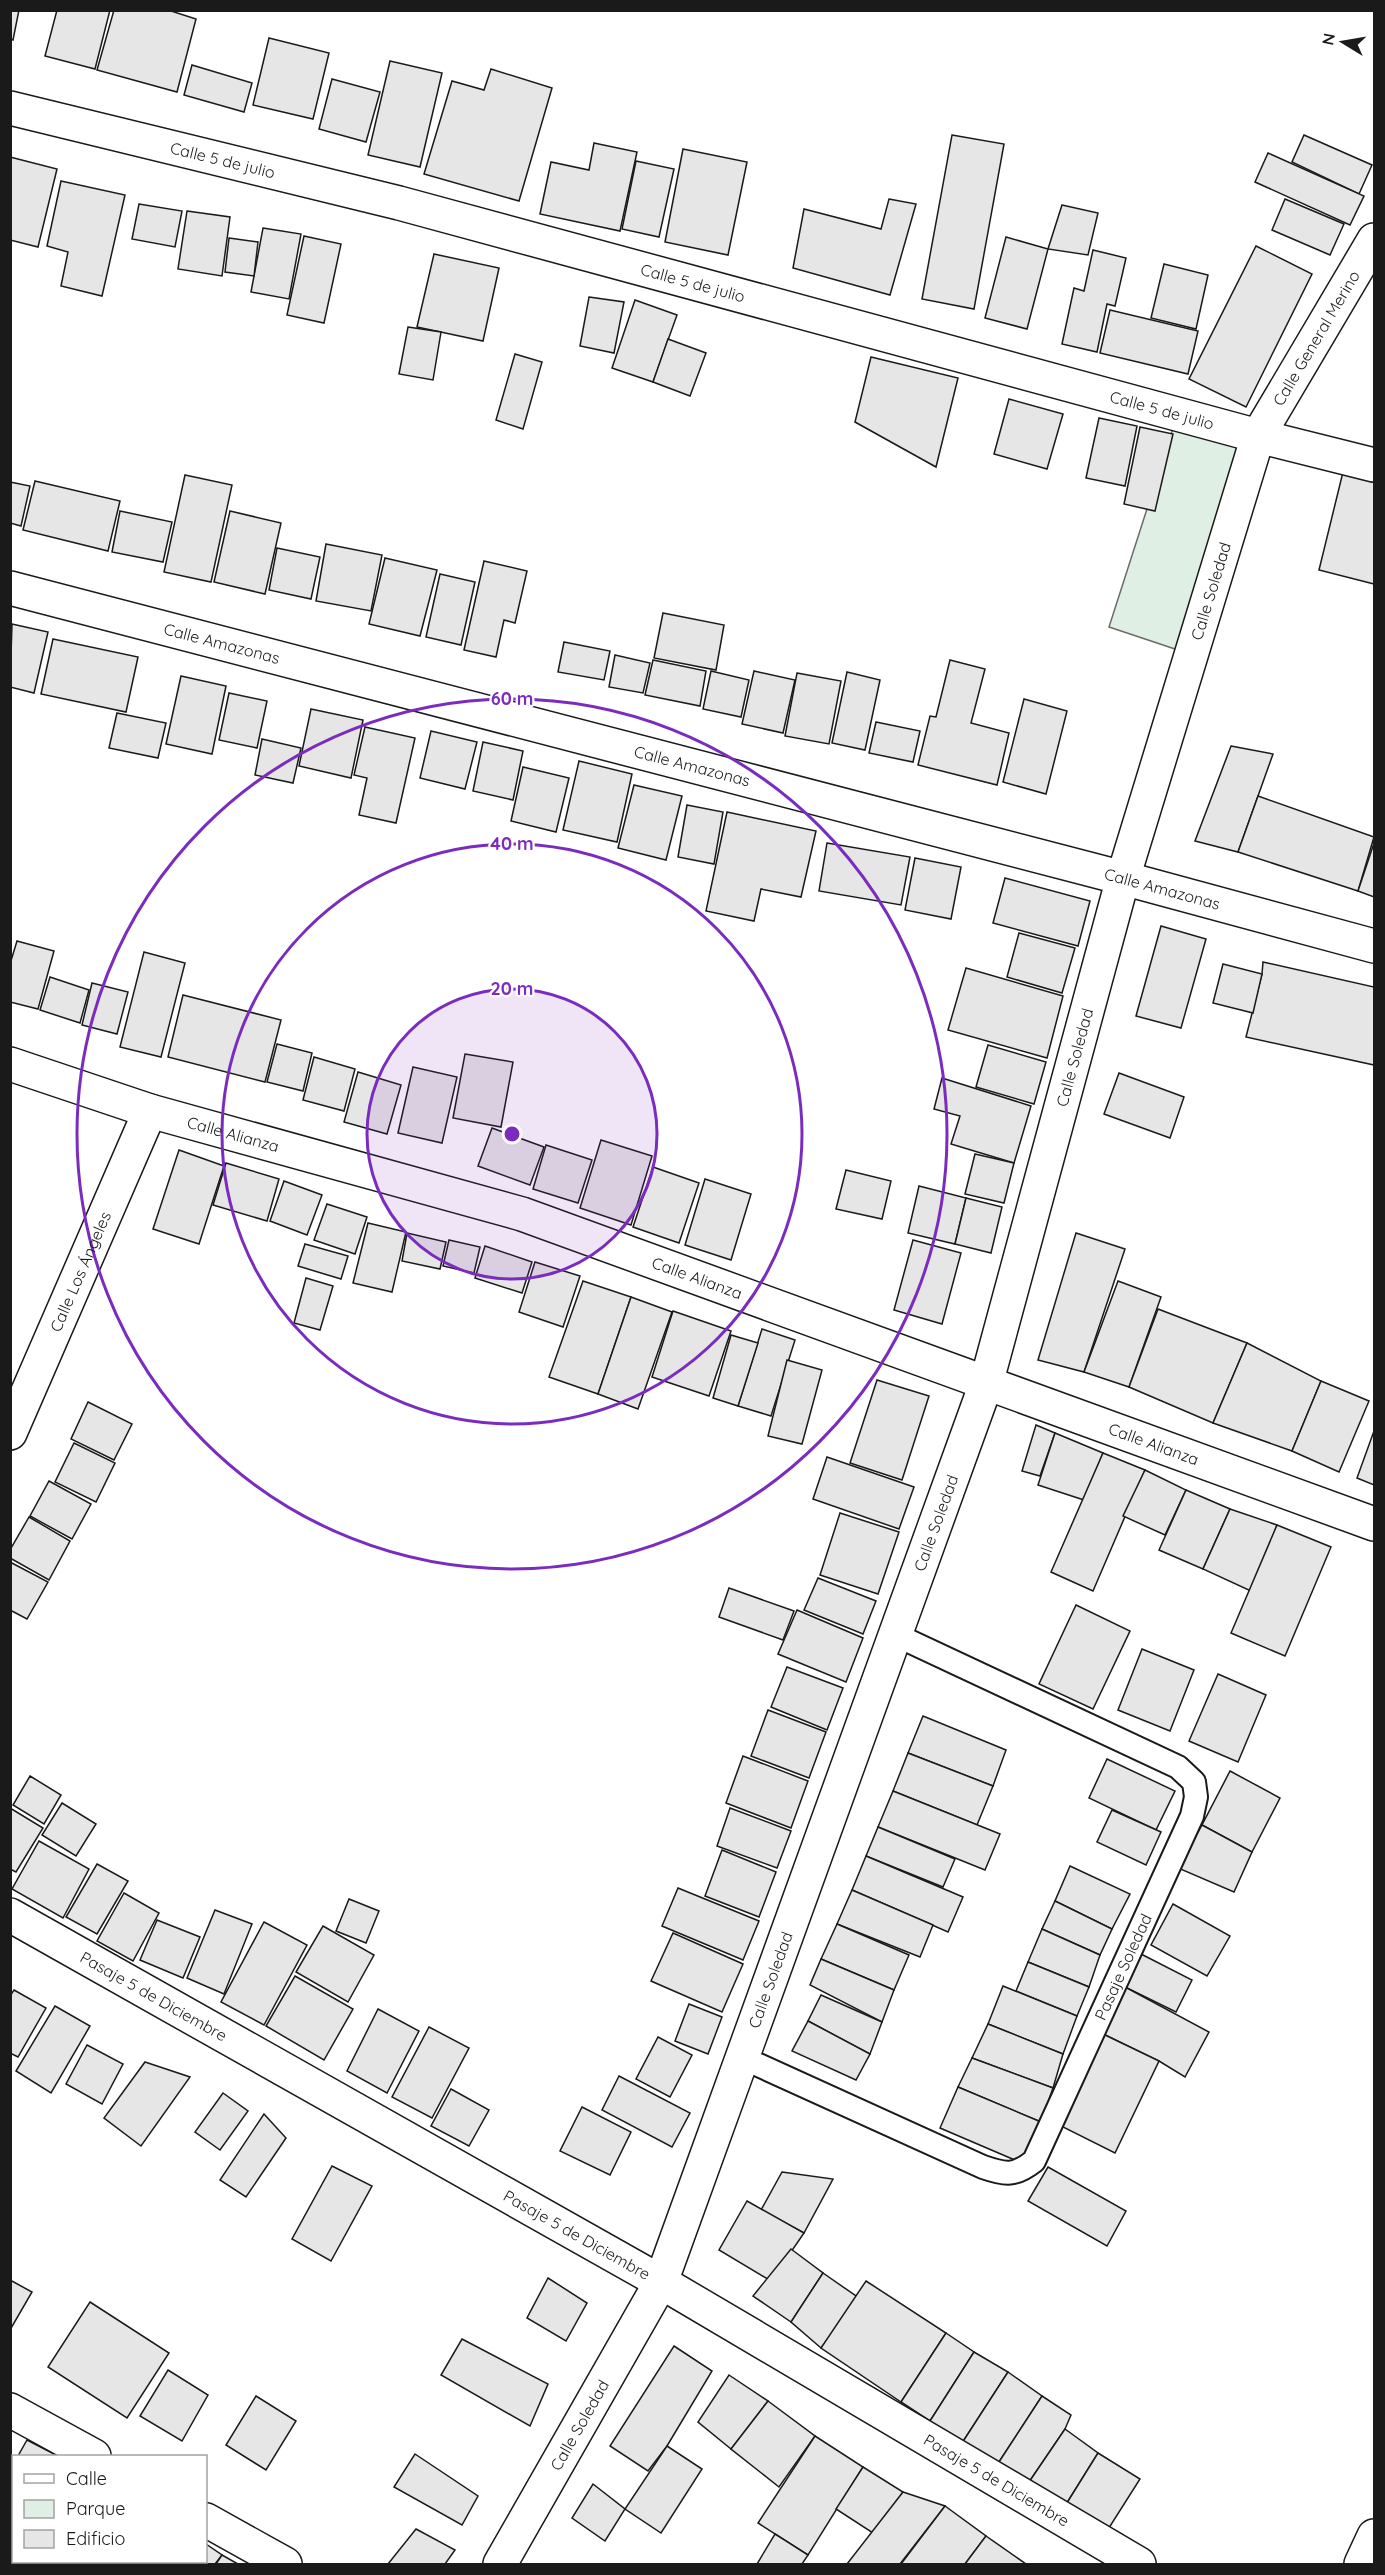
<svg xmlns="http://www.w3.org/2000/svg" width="1385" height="2575" font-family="Quicksand,sans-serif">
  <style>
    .green { fill: #e0efe3; stroke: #6a6a6a; stroke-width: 1.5 }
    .building { fill: #e6e6e6; stroke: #1a1a1a; stroke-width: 1.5 }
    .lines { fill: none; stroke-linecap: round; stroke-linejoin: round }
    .lane-casing { stroke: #1a1a1a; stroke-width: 26 }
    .street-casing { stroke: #1a1a1a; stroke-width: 36 }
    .lane { stroke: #fff; stroke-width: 22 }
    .street { stroke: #fff; stroke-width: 33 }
    .ring { fill: none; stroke: #7b2cbf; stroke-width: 3 }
    .labels { text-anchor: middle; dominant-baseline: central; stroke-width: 4.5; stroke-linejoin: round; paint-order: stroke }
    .street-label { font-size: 16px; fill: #1a1a1a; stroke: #fff }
    .centre { fill: #7b2cbf; stroke: #fff; stroke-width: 3 }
    .ring-label { font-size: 18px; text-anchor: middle; font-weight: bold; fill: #7b2cbf; stroke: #fff; stroke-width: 4.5; stroke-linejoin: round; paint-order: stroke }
  </style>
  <rect width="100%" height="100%" fill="#fff"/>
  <path class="green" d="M1174 425 1251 450 1187 653 1109 627Z"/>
  <g class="building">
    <path d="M10 10H19L13 40 10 39Z"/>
    <path d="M57 10H110L95 69 45 56Z"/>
    <path d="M114 10H168L196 19 177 92 97 70Z"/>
    <path d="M269 38 329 53 313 119 253 105Z"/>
    <path d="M390 61 442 73 420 167 368 155Z"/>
    <path d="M192 65 252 83 244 112 184 95Z"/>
    <path d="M491 69 552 88 519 201 424 174 452 81 484 90Z"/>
    <path d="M332 79 380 92 366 142 319 129Z"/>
    <path d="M952 135 1004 144 974 309 922 299Z"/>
    <path d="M1304 135 1372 165 1359 194 1292 162Z"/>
    <path d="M594 143 637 152 620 231 540 214 551 162 589 170Z"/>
    <path d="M683 149 747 162 728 255 665 242Z"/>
    <path d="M1268 153 1364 196 1350 225 1255 182Z"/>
    <path d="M10 157 57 169 38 247 10 240Z"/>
    <path d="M636 161 674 169 659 237 622 229Z"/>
    <path d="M61 181 125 195 102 296 61 286 68 252 47 246Z"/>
    <path d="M889 199 916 204 890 295 793 268 804 209 881 229Z"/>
    <path d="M1285 199 1344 224 1330 255 1272 230Z"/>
    <path d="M139 204 182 211 175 247 132 239Z"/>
    <path d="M1062 205 1098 213 1088 255 1048 249Z"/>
    <path d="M187 211 230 217 222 276 178 269Z"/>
    <path d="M263 228 301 234 289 299 251 292Z"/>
    <path d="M304 236 341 244 324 323 287 315Z"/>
    <path d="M1006 237 1048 249 1027 329 985 318Z"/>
    <path d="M229 238 258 242 254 276 225 272Z"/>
    <path d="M1256 246 1312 274 1246 407 1189 379Z"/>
    <path d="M1093 250 1126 258 1115 306 1107 304 1097 352 1062 344 1074 288 1084 291Z"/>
    <path d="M434 254 499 268 483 341 417 327Z"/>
    <path d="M1164 264 1208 275 1196 329 1151 318Z"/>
    <path d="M589 297 624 302 614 353 580 346Z"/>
    <path d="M635 300 677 315 653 382 612 368Z"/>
    <path d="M1110 310 1198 331 1188 374 1100 353Z"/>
    <path d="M408 327 441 332 433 380 399 374Z"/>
    <path d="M668 339 706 353 690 396 653 382Z"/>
    <path d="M515 354 542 362 523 429 496 420Z"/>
    <path d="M871 357 958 378 936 467 855 422Z"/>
    <path d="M1009 399 1063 414 1047 469 994 454Z"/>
    <path d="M1099 418 1137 426 1125 486 1086 478Z"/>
    <path d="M1140 427 1173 434 1155 511 1124 504Z"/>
    <path d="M1343 472 1374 480V584L1319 570Z"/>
    <path d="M185 475 232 485 211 582 164 572Z"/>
    <path d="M35 481 120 501 108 551 23 530Z"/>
    <path d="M10 482 30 486 21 526 10 523Z"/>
    <path d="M120 511 172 522 163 562 112 552Z"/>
    <path d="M230 511 281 523 265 594 214 582Z"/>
    <path d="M326 544 382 555 371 611 316 601Z"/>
    <path d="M277 548 320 557 311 599 269 590Z"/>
    <path d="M385 558 437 570 420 636 369 624Z"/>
    <path d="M484 561 527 571 515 623 504 620 496 657 464 650Z"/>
    <path d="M440 574 475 582 461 645 426 637Z"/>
    <path d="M663 613 724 625 716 670 654 658Z"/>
    <path d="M12 624 48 632 34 693 10 687Z"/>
    <path d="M53 639 138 657 126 712 41 694Z"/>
    <path d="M564 642 610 651 604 680 558 672Z"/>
    <path d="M615 655 650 663 643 693 609 687Z"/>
    <path d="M653 660 706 671 700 706 645 695Z"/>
    <path d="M950 660 985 669 971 723 1009 733 997 785 918 765 930 716 936 717Z"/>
    <path d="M711 671 749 680 741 717 703 709Z"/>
    <path d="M754 671 795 680 783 733 742 724Z"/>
    <path d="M847 672 880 680 865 750 832 743Z"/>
    <path d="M797 673 841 681 829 744 785 736Z"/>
    <path d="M181 676 226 686 212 754 166 744Z"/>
    <path d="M229 693 267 701 257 748 219 740Z"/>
    <path d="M1024 699 1067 711 1046 794 1003 782Z"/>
    <path d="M311 709 363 720 351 778 299 766Z"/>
    <path d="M117 713 166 723 158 758 109 748Z"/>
    <path d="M876 722 920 731 913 762 869 753Z"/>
    <path d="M365 727 415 738 396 823 359 815 367 778 354 775Z"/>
    <path d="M431 731 477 742 465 789 420 778Z"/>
    <path d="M262 739 301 748 293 783 255 775Z"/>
    <path d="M483 742 523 751 513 800 473 791Z"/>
    <path d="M1231 746 1273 754 1238 852 1195 841Z"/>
    <path d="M579 761 632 774 617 842 563 830Z"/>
    <path d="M523 767 569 778 556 832 511 821Z"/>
    <path d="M634 785 682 796 666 860 618 848Z"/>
    <path d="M1258 796 1374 837 1358 891 1238 852Z"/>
    <path d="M687 805 723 812 714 864 678 857Z"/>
    <path d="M727 812 816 831 801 897 761 889 754 921 706 911Z"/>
    <path d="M827 843 910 857 901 905 819 891Z"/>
    <path d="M1374 843V897L1358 891Z"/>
    <path d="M915 858 961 867 951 919 905 910Z"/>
    <path d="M1005 878 1090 901 1078 946 993 923Z"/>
    <path d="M1161 926 1206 939 1181 1028 1136 1016Z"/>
    <path d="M1019 933 1075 948 1062 993 1007 977Z"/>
    <path d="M17 941 54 951 38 1009 10 1002V964Z"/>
    <path d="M144 952 185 963 161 1057 120 1047Z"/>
    <path d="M1263 962 1374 987V1065L1246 1037 1262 974Z"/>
    <path d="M1223 964 1262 974 1253 1013 1213 1003Z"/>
    <path d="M966 968 1063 996 1047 1058 948 1030Z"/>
    <path d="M50 977 89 990 80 1023 40 1010Z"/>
    <path d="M92 983 128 992 117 1034 82 1025Z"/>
    <path d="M183 995 281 1020 265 1082 168 1057Z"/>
    <path d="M277 1044 312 1053 303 1091 267 1082Z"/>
    <path d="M988 1045 1046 1062 1034 1104 976 1087Z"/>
    <path d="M465 1054 513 1062 501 1127 453 1118Z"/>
    <path d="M314 1057 355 1069 344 1111 303 1100Z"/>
    <path d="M413 1067 457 1077 442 1143 398 1133Z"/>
    <path d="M358 1072 401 1085 387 1134 344 1122Z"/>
    <path d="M1119 1073 1184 1097 1170 1138 1104 1114Z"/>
    <path d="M942 1078 1031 1106 1014 1163 951 1144 960 1116 934 1109Z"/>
    <path d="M492 1128 544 1147 530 1185 478 1166Z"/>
    <path d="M601 1140 652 1156 631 1225 580 1208Z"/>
    <path d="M546 1145 592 1160 578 1203 533 1189Z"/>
    <path d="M179 1150 224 1166 199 1244 153 1229Z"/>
    <path d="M975 1154 1014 1163 1004 1203 965 1194Z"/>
    <path d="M226 1163 279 1179 267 1221 213 1205Z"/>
    <path d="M653 1167 699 1183 679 1243 633 1227Z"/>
    <path d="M846 1170 891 1181 882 1219 836 1209Z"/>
    <path d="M705 1179 751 1194 731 1260 685 1245Z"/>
    <path d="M284 1181 322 1195 307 1235 270 1221Z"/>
    <path d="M919 1186 966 1198 955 1244 908 1233Z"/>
    <path d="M966 1198 1002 1207 991 1253 955 1244Z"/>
    <path d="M327 1204 367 1217 355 1254 314 1240Z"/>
    <path d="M368 1223 406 1232 392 1292 353 1283Z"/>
    <path d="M407 1233 446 1242 440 1269 402 1261Z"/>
    <path d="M1076 1233 1125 1249 1084 1372 1038 1360Z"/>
    <path d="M449 1240 480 1247 474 1273 443 1266Z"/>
    <path d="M913 1240 961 1253 942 1324 894 1310Z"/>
    <path d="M305 1244 348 1256 341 1279 298 1266Z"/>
    <path d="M485 1246 532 1262 522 1293 475 1278Z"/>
    <path d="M535 1262 580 1276 563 1327 519 1312Z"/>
    <path d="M306 1278 333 1286 320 1330 294 1323Z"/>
    <path d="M583 1281 631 1297 598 1394 549 1377Z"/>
    <path d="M1118 1281 1161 1297 1129 1387 1084 1372Z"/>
    <path d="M631 1297 672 1312 638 1409 598 1394Z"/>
    <path d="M1158 1309 1247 1343 1213 1423 1129 1387Z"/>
    <path d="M673 1311 731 1331 709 1396 652 1377Z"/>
    <path d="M762 1329 795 1340 771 1416 738 1406Z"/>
    <path d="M731 1335 758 1343 738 1406 713 1398Z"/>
    <path d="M1247 1343 1321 1381 1292 1451 1213 1423Z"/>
    <path d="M787 1360 822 1370 802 1444 768 1436Z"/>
    <path d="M877 1380 929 1396 902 1480 850 1463Z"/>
    <path d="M1321 1381 1369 1401 1339 1472 1292 1451Z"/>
    <path d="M88 1402 132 1424 114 1460 71 1439Z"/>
    <path d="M1036 1425 1055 1433 1040 1476 1022 1471Z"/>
    <path d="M1374 1431V1485L1357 1478Z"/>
    <path d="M1055 1433 1103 1453 1084 1500 1038 1485Z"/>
    <path d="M74 1443 115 1463 96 1502 55 1482Z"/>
    <path d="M1103 1453 1145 1470 1093 1591 1051 1572Z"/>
    <path d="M827 1457 914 1487 899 1529 813 1499Z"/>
    <path d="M1145 1470 1186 1490 1165 1535 1123 1516Z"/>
    <path d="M49 1481 91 1504 72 1539 30 1516Z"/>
    <path d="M1186 1490 1230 1509 1203 1569 1159 1550Z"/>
    <path d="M1230 1509 1277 1525 1253 1592 1203 1569Z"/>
    <path d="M840 1513 899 1532 878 1594 820 1575Z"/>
    <path d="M29 1517 70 1541 49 1580 10 1558V1550Z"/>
    <path d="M1277 1525 1331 1547 1285 1656 1231 1633Z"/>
    <path d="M10 1562 48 1582 27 1619 10 1610Z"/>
    <path d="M818 1578 876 1601 863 1634 804 1610Z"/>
    <path d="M729 1588 794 1611 783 1640 719 1617Z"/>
    <path d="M1076 1605 1130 1631 1093 1709 1039 1684Z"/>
    <path d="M797 1610 863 1638 846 1682 778 1654Z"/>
    <path d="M1142 1649 1194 1670 1170 1731 1118 1710Z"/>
    <path d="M787 1667 843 1688 827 1730 771 1707Z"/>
    <path d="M1218 1674 1266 1695 1238 1762 1189 1741Z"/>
    <path d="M768 1710 826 1732 809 1778 751 1756Z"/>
    <path d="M923 1716 1006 1750 993 1786 908 1753Z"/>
    <path d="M908 1753 993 1786 977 1825 893 1791Z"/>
    <path d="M743 1756 808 1781 791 1828 726 1803Z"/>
    <path d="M1107 1759 1175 1791 1156 1830 1089 1798Z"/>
    <path d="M1230 1771 1280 1798 1252 1852 1202 1825Z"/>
    <path d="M30 1776 61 1795 44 1824 13 1805Z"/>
    <path d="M893 1791 1000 1834 985 1870 878 1827Z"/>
    <path d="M62 1803 96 1824 76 1856 42 1835Z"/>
    <path d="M10 1808 43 1828 16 1872 10 1869Z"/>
    <path d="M730 1808 791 1831 777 1868 717 1846Z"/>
    <path d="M1112 1810 1161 1832 1146 1865 1097 1842Z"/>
    <path d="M1202 1825 1252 1852 1234 1892 1178 1868Z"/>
    <path d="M878 1827 955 1859 943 1887 866 1856Z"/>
    <path d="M39 1841 89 1869 63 1918 12 1889Z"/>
    <path d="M722 1850 776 1872 759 1917 705 1896Z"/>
    <path d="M866 1856 963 1897 948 1932 852 1890Z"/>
    <path d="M97 1864 128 1881 97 1934 66 1917Z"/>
    <path d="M1070 1866 1130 1894 1112 1929 1055 1901Z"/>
    <path d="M678 1888 759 1921 743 1960 662 1926Z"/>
    <path d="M852 1890 933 1925 920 1957 837 1924Z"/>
    <path d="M124 1893 159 1913 133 1961 97 1941Z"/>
    <path d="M349 1899 379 1911 366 1943 336 1931Z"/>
    <path d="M1055 1901 1112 1929 1100 1955 1042 1929Z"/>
    <path d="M1173 1904 1230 1936 1207 1976 1151 1945Z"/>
    <path d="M215 1910 252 1924 224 1994 187 1978Z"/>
    <path d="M157 1920 200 1937 183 1978 140 1960Z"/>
    <path d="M264 1922 307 1945 264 2025 221 2002Z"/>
    <path d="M837 1924 909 1955 894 1990 821 1959Z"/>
    <path d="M323 1926 374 1955 348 2002 296 1972Z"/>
    <path d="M1042 1929 1100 1955 1089 1987 1028 1962Z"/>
    <path d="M673 1933 743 1964 722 2012 651 1981Z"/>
    <path d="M1141 1954 1192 1980 1176 2012 1125 1987Z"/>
    <path d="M821 1959 894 1990 882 2022 810 1985Z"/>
    <path d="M1028 1962 1089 1987 1077 2016 1016 1991Z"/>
    <path d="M295 1976 353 2009 324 2060 266 2026Z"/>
    <path d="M1003 1986 1077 2016 1063 2054 988 2024Z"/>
    <path d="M1125 1987 1209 2032 1185 2077 1159 2061 1103 2034Z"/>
    <path d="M14 1990 46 2008 18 2057 10 2053V1996Z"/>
    <path d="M821 1995 882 2022 870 2054 808 2021Z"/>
    <path d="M689 2004 722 2017 708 2054 675 2041Z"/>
    <path d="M55 2006 90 2026 51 2093 16 2071Z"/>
    <path d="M378 2009 419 2031 387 2093 347 2071Z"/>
    <path d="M808 2021 870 2054 856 2080 792 2051Z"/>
    <path d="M988 2024 1063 2054 1053 2088 972 2058Z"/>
    <path d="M429 2027 469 2048 432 2118 392 2097Z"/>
    <path d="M1103 2034 1159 2061 1115 2153 1059 2125Z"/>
    <path d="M658 2037 692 2055 670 2097 636 2079Z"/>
    <path d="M87 2045 123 2064 102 2104 66 2084Z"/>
    <path d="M972 2058 1053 2088 1041 2122 958 2087Z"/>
    <path d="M145 2062 190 2077 141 2146 104 2118Z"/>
    <path d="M619 2076 690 2113 672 2147 602 2110Z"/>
    <path d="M958 2087 1041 2122 1024 2164 940 2128Z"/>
    <path d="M451 2089 489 2110 469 2146 431 2126Z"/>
    <path d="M223 2093 248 2111 220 2150 195 2132Z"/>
    <path d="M582 2107 631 2132 610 2175 560 2151Z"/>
    <path d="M264 2114 286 2138 246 2197 220 2180Z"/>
    <path d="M332 2166 372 2186 331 2261 292 2239Z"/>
    <path d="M1048 2167 1126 2211 1107 2246 1028 2201Z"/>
    <path d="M782 2172 833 2179 804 2233 761 2210Z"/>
    <path d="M747 2201 804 2233 771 2281 719 2250Z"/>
    <path d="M791 2249 823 2273 791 2322 753 2296Z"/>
    <path d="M823 2273 859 2298 821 2348 791 2322Z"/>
    <path d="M548 2278 587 2303 566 2341 527 2318Z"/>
    <path d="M10 2280 32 2292 10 2330Z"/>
    <path d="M866 2281 946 2333 901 2402 821 2348Z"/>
    <path d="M90 2302 169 2353 127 2418 48 2367Z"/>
    <path d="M946 2333 974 2352 930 2421 901 2402Z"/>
    <path d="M462 2339 548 2384 530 2426 441 2375Z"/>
    <path d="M674 2346 712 2371 667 2446 648 2471 610 2446Z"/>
    <path d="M974 2352 1008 2372 962 2443 930 2421Z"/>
    <path d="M168 2370 208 2395 182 2441 140 2416Z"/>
    <path d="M1008 2372 1042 2396 997 2465 962 2443Z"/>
    <path d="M729 2375 768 2401 731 2449 698 2422Z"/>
    <path d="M256 2396 296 2421 266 2470 226 2445Z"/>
    <path d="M1042 2396 1071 2415 1065 2429 1027 2485 997 2465Z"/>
    <path d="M768 2401 815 2436 779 2487 731 2449Z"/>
    <path d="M1065 2429 1098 2453 1065 2506 1027 2485Z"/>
    <path d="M815 2436 863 2467 808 2555 758 2523Z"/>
    <path d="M27 2440 58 2456H18Z"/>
    <path d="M667 2446 702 2469 661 2533 625 2509Z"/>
    <path d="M1098 2453 1140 2479 1107 2531 1065 2506Z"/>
    <path d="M415 2454 478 2496 462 2525 394 2487Z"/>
    <path d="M14 2464V2503L10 2502V2469Z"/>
    <path d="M863 2467 903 2492 876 2535 836 2509Z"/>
    <path d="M593 2484 625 2509 605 2541 572 2518Z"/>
    <path d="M903 2492 945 2506 900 2564H847Z"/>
    <path d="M945 2506 986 2536 965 2564H901Z"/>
    <path d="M416 2529 455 2550 445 2564H388Z"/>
    <path d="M775 2534 808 2555 802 2564H757Z"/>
    <path d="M986 2536 1026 2564H965Z"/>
    <path d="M206 2544 222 2555 215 2564H149L151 2562H206Z"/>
    <path d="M222 2555 238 2564H216Z"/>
  </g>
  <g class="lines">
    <g class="lane-casing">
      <g id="lane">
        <path id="s1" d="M743 2058 983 2167C1006 2175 1015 2176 1034 2161L1192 1816 1196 1797 1194 1782 1178 1767 896 1635"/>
      </g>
    </g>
    <g class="street-casing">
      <g id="street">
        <path id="s2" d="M10 108 399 203 1258 436 1374 465"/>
        <path id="s3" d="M10 588 1123 878 1374 946"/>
        <path id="s4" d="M10 1064 150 1111 522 1214 1374 1524"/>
        <path id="s5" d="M10 1433 150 1111"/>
        <path id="s6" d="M10 1915 661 2282 1139 2564"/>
        <path d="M10 2410 94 2456"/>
        <path d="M206 2520 285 2564"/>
        <path id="s7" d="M500 2564 661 2282 986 1384 1123 878 1258 436 1374 240"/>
        <path d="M1361 2564 1374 2536"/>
      </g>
    </g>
    <use href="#lane" class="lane"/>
    <use href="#street" class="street"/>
  </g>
  <circle cx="512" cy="1134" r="145" fill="#7b2cbf" fill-opacity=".12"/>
  <g class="ring">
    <circle cx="512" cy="1134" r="145"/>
    <circle cx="512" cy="1134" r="290"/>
    <circle cx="512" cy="1134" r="435"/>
  </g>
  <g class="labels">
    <g class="street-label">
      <text stroke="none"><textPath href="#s2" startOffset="219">Calle 5 de julio</textPath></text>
      <text stroke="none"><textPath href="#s2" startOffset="705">Calle 5 de julio</textPath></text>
      <text stroke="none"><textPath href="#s7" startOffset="2380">Calle General Merino</textPath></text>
      <text stroke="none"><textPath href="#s2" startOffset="1191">Calle 5 de julio</textPath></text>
      <text stroke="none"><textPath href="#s7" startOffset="2104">Calle Soledad</textPath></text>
      <text stroke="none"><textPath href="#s3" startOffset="219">Calle Amazonas</textPath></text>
      <text stroke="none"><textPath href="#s3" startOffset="705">Calle Amazonas</textPath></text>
      <text stroke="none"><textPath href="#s3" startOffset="1191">Calle Amazonas</textPath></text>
      <text stroke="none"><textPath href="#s7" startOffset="1618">Calle Soledad</textPath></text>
      <text stroke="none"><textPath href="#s4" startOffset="234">Calle Alianza</textPath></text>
      <text stroke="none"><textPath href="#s5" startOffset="176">Calle Los Ángeles</textPath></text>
      <text stroke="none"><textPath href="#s4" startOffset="720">Calle Alianza</textPath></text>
      <text stroke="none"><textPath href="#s4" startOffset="1206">Calle Alianza</textPath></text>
      <text stroke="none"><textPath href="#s7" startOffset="1132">Calle Soledad</textPath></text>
      <text stroke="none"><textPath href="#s1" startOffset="532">Pasaje Soledad</textPath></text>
      <text stroke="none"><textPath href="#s7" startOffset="646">Calle Soledad</textPath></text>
      <text stroke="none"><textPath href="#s6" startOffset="165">Pasaje 5 de Diciembre</textPath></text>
      <text stroke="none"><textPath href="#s6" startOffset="651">Pasaje 5 de Diciembre</textPath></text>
      <text stroke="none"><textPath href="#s7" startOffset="160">Calle Soledad</textPath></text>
      <text stroke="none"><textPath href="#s6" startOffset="1137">Pasaje 5 de Diciembre</textPath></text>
    </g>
  </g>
  <circle cx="512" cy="1134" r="9" class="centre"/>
  <g class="ring-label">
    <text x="512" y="705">60 m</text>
    <text x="512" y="850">40 m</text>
    <text x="512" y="995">20 m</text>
  </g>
  <rect width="1385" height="2575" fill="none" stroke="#1a1a1a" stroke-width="24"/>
  <rect x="12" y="2455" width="195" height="108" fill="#ffffff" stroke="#a3a3a3" stroke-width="1.5"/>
  <rect x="24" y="2474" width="30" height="9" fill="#ffffff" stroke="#a3a3a3" stroke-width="1.5"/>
  <text x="66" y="2485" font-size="18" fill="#1a1a1a">Calle</text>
  <rect x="24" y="2500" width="30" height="18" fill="#e0efe3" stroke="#a3a3a3" stroke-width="1.5"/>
  <text x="66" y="2515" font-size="18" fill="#1a1a1a">Parque</text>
  <rect x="24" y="2530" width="30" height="18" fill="#e6e6e6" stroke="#a3a3a3" stroke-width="1.5"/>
  <text x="66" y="2545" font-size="18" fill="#1a1a1a">Edificio</text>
  <g transform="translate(1343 42) rotate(281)" stroke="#ffffff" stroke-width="4.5" paint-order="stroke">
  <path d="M0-4.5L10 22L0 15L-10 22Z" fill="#1a1a1a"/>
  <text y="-9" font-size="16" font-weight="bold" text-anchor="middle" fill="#1a1a1a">N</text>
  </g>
</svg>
